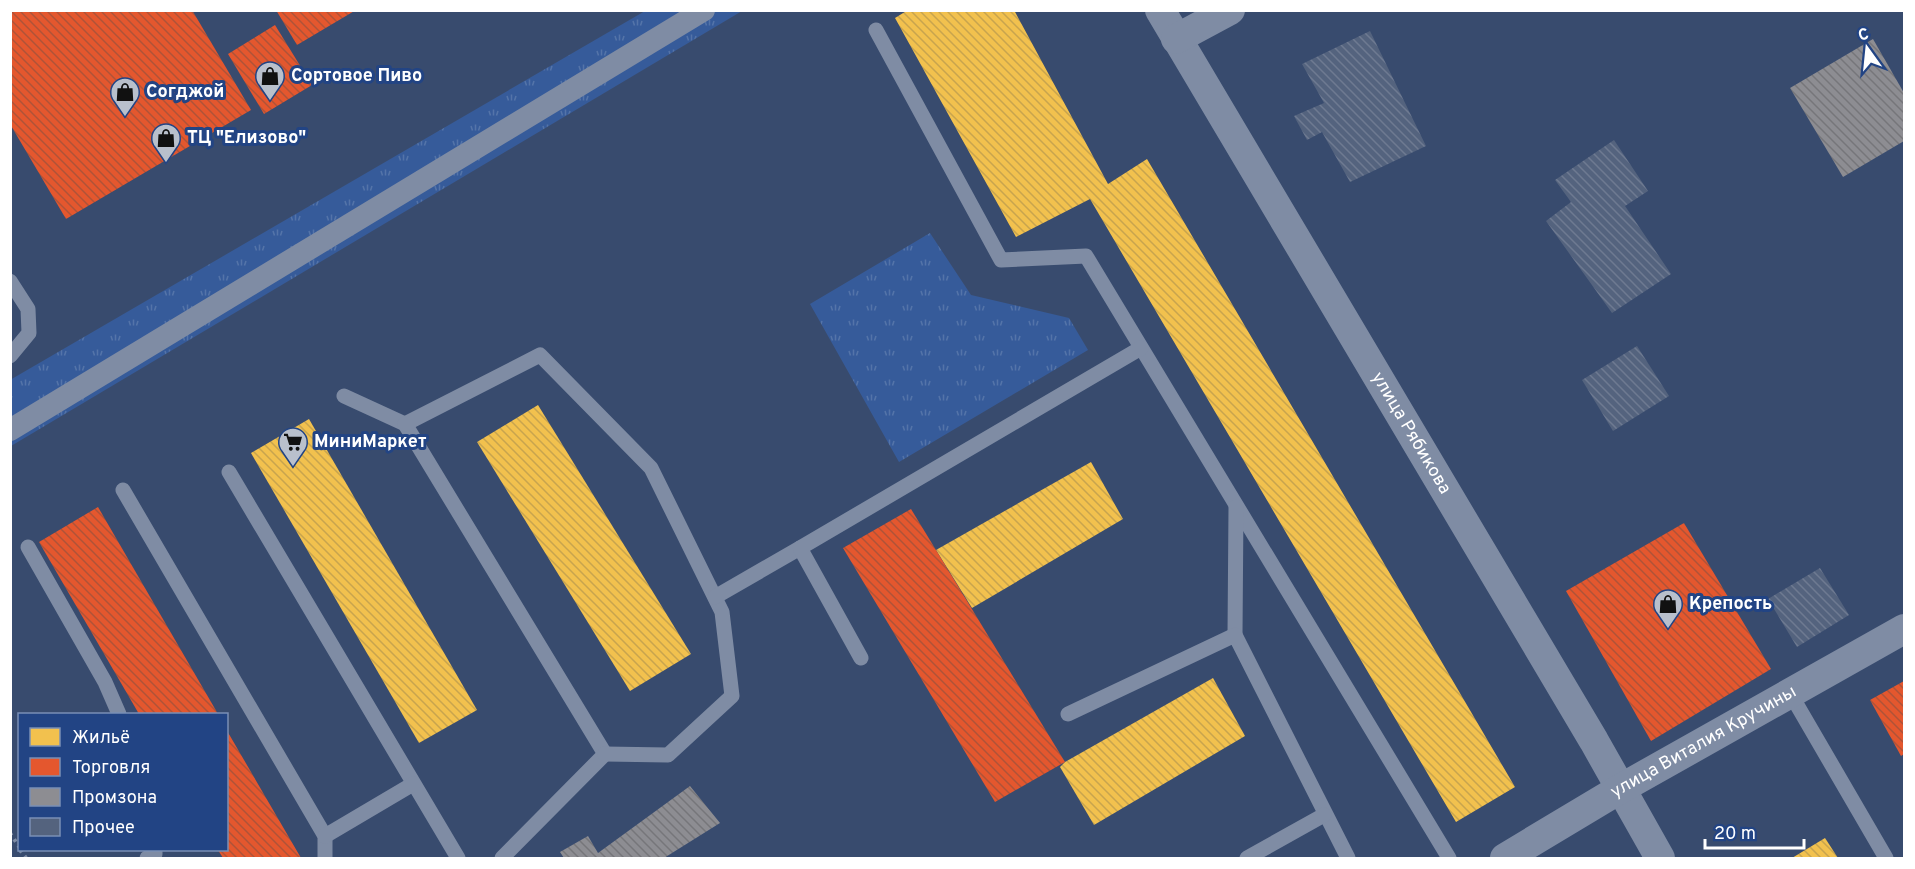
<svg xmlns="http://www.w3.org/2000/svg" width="1915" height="869" font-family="Overpass,sans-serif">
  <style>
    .park { fill: url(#park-tufts) }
    .homes { fill: url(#homes-back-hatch) }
    .shops { fill: url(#shops-back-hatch) }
    .industry { fill: url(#industry-back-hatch) }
    .building { fill: url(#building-back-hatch) }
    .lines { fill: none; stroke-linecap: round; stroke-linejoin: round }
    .path { stroke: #7f8ca4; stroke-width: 4; stroke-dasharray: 3 4.5; stroke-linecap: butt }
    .service { stroke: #7f8ca4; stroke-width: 15 }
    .pedestrian { stroke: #7f8ca4; stroke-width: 22 }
    .minor { stroke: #7f8ca4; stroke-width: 30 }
    .labels { text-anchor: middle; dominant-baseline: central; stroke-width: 6; stroke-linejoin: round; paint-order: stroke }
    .poi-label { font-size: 18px; font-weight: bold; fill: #fff; stroke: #224484; text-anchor: start }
    .street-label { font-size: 18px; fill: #fff; stroke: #224484 }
  </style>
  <defs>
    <pattern id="park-tufts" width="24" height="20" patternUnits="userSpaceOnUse" patternTransform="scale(1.5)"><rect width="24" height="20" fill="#365b9a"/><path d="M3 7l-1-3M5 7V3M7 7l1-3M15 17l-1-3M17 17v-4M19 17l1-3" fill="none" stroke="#5474a9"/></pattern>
    <pattern id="homes-back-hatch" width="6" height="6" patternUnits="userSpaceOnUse" patternTransform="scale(1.5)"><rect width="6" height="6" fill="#f2c14e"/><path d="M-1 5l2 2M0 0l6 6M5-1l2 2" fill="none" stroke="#c8a44e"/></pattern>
    <pattern id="shops-back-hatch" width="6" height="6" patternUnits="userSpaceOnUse" patternTransform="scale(1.5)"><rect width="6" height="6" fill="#e4572e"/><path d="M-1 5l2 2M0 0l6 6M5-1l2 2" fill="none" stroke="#af5338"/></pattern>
    <pattern id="industry-back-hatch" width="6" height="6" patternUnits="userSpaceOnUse" patternTransform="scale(1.5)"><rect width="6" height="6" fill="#8d8d92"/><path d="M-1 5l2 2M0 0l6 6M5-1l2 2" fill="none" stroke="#76767a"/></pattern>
    <pattern id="building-back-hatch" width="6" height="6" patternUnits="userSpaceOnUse" patternTransform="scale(1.5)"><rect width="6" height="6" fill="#54637e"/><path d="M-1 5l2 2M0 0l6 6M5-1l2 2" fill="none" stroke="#6e7a91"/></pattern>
  </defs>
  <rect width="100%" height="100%" fill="#384b6e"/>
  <g class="park">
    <path d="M645 11H742L11 446 10 380Z"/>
    <path d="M930 233 971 295 1069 318 1088 350 899 462 810 304Z"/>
  </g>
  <g class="homes">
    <path d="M908 10H1014L1108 184 1147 159 1515 787 1456 822 1090 199 1016 237 895 18Z"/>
    <path d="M538 405 691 654 630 691 477 442Z"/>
    <path d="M309 419 477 710 419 743 251 453Z"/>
    <path d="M1091 462 1123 519 972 608 936 550Z"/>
    <path d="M1213 678 1245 736 1094 825 1060 767 1065 762Z"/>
    <path d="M1825 838 1838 858H1792Z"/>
  </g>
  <g class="shops">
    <path d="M10 10H192L251 110 66 219 10 124Z"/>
    <path d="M276 10H356L297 45Z"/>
    <path d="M275 25 312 85 264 114 228 54Z"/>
    <path d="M98 507 218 714H139L39 542Z"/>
    <path d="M911 509 1065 762 995 802 843 548Z"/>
    <path d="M1684 523 1771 669 1651 741 1566 591Z"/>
    <path d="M1904 681V754L1901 756 1870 700Z"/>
    <path d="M226 729 301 858H223L218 850H226Z"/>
  </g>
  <g class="industry">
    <path d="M1873 39 1904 93V141L1843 177 1790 88Z"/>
    <path d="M690 786 720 823 664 858H564L560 852 588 836 598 853Z"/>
  </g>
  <g class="building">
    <path d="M1370 31 1426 146 1350 182 1322 132 1307 140 1294 116 1324 103 1302 64Z"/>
    <path d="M1614 140 1648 191 1625 206 1671 274 1612 313 1546 221 1571 202 1555 180Z"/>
    <path d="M1637 346 1669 396 1613 431 1582 380Z"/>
    <path d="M1820 568 1849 615 1797 647 1768 599Z"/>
  </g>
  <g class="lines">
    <g class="path">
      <path d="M10 833 20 848"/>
      <path d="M20 850 26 858"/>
    </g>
    <g class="service">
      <path d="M876 30 1001 260 1086 256 1449 858"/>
      <path d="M10 281 28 309 29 333 10 356"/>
      <path d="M344 396 405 424 605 754 502 858"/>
      <path d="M405 424 540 355 651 468 722 612 732 696 668 755 605 754"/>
      <path d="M229 472 458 858"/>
      <path d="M123 490 325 836V858"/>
      <path d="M28 547 105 682 119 714"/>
      <path d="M715 597 800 548"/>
      <path d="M1235 635 1236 507"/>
      <path d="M861 658 800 548 1141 348"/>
      <path d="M1790 693 1886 858"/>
      <path d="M1068 714 1235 635 1348 858"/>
      <path d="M325 836 413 784"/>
      <path d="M147 858 155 854V850"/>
      <path d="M1247 858 1324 815"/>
    </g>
    <path class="pedestrian" d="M10 430 704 10"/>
    <g class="minor">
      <path id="s1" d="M1160 10 1594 741 1660 858"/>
      <path d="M1176 39 1230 10"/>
      <path id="s2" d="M1505 858 1620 789 1904 629"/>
    </g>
  </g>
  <defs>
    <g id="shop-pin" transform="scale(1.5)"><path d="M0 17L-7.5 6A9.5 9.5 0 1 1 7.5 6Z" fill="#b9c0cc" stroke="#224484"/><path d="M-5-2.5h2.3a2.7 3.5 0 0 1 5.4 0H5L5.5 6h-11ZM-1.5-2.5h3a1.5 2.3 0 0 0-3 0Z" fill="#111"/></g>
    <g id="supermarket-pin" transform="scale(1.5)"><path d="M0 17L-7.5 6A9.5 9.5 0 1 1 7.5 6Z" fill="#b9c0cc" stroke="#224484"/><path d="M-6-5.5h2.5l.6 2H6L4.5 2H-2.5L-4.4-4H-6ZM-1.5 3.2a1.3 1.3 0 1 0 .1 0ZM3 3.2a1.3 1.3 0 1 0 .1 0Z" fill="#111"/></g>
  </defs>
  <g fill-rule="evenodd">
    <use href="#shop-pin" x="270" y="76"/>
    <use href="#shop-pin" x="125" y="92"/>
    <use href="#shop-pin" x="166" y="138"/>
    <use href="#supermarket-pin" x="293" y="442"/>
    <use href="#shop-pin" x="1668" y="604"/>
  </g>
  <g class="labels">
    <g class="poi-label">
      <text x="291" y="76">Сортовое Пиво</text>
      <text x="146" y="92">Согджой</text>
      <text x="187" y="138">ТЦ "Елизово"</text>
      <text x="314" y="442">МиниМаркет</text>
      <text x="1689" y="604">Крепость</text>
    </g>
    <g class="street-label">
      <text stroke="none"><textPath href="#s1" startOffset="492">улица Рябикова</textPath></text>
      <text stroke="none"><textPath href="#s2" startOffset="230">улица Виталия Кручины</textPath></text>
    </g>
  </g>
  <rect width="1915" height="869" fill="none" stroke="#ffffff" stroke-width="24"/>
  <rect x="18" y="713" width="210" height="138" fill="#224484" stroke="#7a8fb5" stroke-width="1.5"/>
  <rect x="30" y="728" width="30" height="18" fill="#f2c14e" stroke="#7a8fb5" stroke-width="1.5"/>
  <text x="72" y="743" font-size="18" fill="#ffffff">Жильё</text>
  <rect x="30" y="758" width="30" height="18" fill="#e4572e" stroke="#7a8fb5" stroke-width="1.5"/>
  <text x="72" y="773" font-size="18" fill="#ffffff">Торговля</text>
  <rect x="30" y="788" width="30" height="18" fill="#8d8d92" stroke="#7a8fb5" stroke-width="1.5"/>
  <text x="72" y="803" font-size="18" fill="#ffffff">Промзона</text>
  <rect x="30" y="818" width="30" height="18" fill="#54637e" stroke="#7a8fb5" stroke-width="1.5"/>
  <text x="72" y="833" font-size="18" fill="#ffffff">Прочее</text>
  <g transform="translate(1867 48) rotate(345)" stroke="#224484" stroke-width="4.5" paint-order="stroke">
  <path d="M0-4.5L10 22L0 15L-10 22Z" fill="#ffffff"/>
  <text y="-9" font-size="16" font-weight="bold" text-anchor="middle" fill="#ffffff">С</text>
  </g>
  <path d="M1705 839v9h99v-9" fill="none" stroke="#ffffff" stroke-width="3"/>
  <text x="1714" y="839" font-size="18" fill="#ffffff" stroke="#224484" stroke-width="4.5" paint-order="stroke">20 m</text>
</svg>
